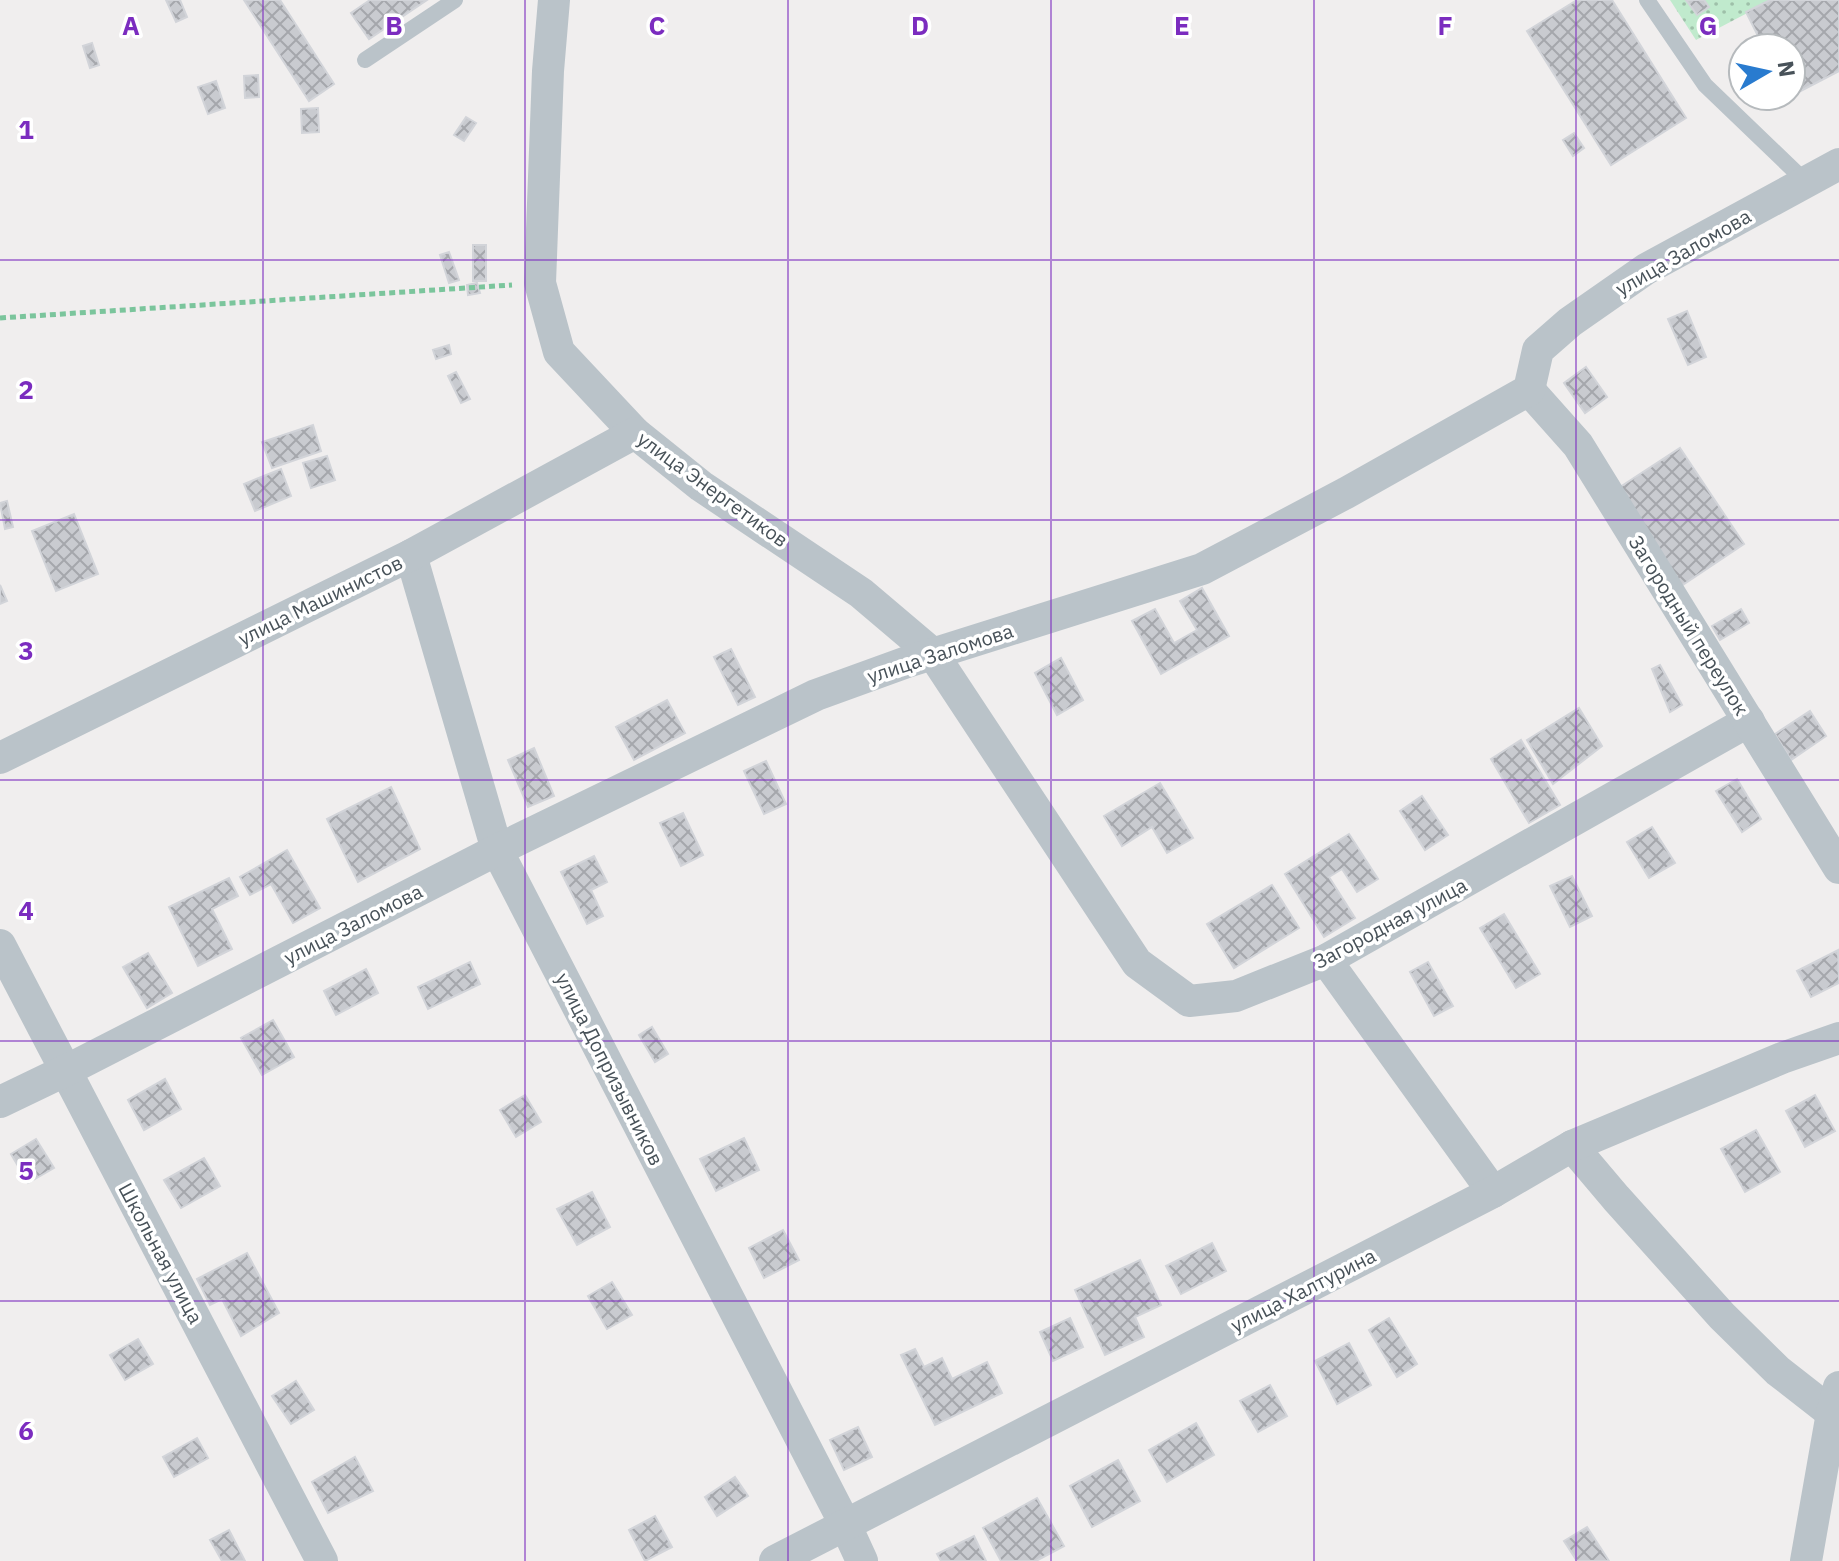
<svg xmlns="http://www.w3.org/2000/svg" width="1839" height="1561" font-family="'IBM Plex Sans',sans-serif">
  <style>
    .grass { fill: url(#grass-dots) }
    .building { fill: url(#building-cross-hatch); stroke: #d2d4d9; stroke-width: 2 }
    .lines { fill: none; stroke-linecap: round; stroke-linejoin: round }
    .path { stroke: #7bc59c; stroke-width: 5; stroke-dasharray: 6 4; stroke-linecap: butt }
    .lane { stroke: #bac3c9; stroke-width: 16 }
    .street { stroke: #bac3c9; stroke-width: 32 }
    .grid { fill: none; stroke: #7b2cbf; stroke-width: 2; stroke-opacity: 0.55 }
    .labels { text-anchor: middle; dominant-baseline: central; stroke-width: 7; stroke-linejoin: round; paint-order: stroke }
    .street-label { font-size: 20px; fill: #485259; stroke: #fff }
    .grid-label { font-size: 26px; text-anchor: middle; font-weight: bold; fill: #7b2cbf; stroke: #fff; stroke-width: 7; stroke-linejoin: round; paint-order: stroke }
  </style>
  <defs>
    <pattern id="grass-dots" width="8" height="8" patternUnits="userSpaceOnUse" patternTransform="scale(2)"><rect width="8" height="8" fill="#c0eacd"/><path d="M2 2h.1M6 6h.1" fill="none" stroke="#9ec0a9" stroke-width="1.8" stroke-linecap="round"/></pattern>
    <pattern id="building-cross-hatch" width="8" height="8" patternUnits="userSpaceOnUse" patternTransform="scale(2)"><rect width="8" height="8" fill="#c9cbd0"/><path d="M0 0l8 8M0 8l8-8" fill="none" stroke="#a5a7ac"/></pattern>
  </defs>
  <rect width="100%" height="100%" fill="#f0eeee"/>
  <path class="grass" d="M1670 0H1772L1696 40Z"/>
  <g class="building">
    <path d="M166 0H180L187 17 176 22Z"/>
    <path d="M244 0H280L334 84 309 101Z"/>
    <path d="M370 0H427L369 39 351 13Z"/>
    <path d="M1577 0H1612L1686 118 1611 165 1527 31Z"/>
    <path d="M1686 0H1704L1709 7 1697 15Z"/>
    <path d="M1770 0H1839V71L1791 96V48H1764L1746 12Z"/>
    <path d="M92 43 99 65 90 68 83 46Z"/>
    <path d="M258 75 259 97 245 98 244 76Z"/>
    <path d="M216 81 225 108 208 114 198 87Z"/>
    <path d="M318 108 319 132 302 133 301 109Z"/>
    <path d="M466 117 476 123 464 141 454 135Z"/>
    <path d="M1574 133 1584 148 1573 156 1563 140Z"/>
    <rect x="473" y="245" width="13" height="36"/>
    <path d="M449 252 459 280 449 283 440 255Z"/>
    <path d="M477 283 480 293 468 295 467 285Z"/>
    <path d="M1687 311 1706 357 1688 365 1668 319Z"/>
    <path d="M449 345 451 354 436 359 433 350Z"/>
    <path d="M1586 367 1607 397 1585 413 1564 383Z"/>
    <path d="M456 372 470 399 461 403 448 376Z"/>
    <path d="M313 425 321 451 272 468 262 442Z"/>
    <path d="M1680 448 1744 544 1681 586 1617 489Z"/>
    <path d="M327 456 335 480 311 488 303 463Z"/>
    <path d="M281 469 291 496 255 511 244 484Z"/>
    <path d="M7 501 13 527 5 529 0 503Z"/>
    <path d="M74 514 98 574 56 591 32 531Z"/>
    <path d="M0 585 7 601 0 604Z"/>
    <path d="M1202 588 1229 636 1161 674 1132 621 1155 609 1174 643 1197 630 1180 601Z"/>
    <path d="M1741 609 1749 623 1720 640 1712 626Z"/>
    <path d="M731 649 755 697 738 705 714 657Z"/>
    <path d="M1061 658 1083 700 1057 715 1035 673Z"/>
    <path d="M1660 665 1682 705 1670 712 1652 669Z"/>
    <path d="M667 700 685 733 634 760 616 727Z"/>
    <path d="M1579 708 1602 746 1553 784 1527 740Z"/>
    <path d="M1810 711 1826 736 1791 760 1775 734Z"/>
    <path d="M1521 740 1560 805 1529 823 1491 759Z"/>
    <path d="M534 748 554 796 528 807 508 760Z"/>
    <path d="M766 761 786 804 764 814 744 771Z"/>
    <path d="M1737 779 1761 819 1742 832 1716 791Z"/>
    <path d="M1160 783 1193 838 1167 853 1152 827 1122 846 1104 816Z"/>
    <path d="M391 787 420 849 358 882 327 819Z"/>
    <path d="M1422 796 1448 835 1425 850 1400 811Z"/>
    <path d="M683 813 703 855 681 866 660 823Z"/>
    <path d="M1652 827 1675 863 1649 878 1627 842Z"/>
    <path d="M1349 834 1378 879 1357 892 1342 869 1329 877 1355 918 1324 937 1285 874Z"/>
    <path d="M287 850 320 908 293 923 271 884 250 895 240 877Z"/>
    <path d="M594 856 607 882 591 890 603 916 587 924 561 872Z"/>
    <path d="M1572 876 1592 916 1570 927 1550 886Z"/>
    <path d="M229 878 238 896 212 909 232 949 198 966 169 907Z"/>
    <path d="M1272 885 1299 928 1234 968 1207 924Z"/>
    <path d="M1504 914 1540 974 1516 988 1480 928Z"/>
    <path d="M1838 950 1839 983 1811 997 1797 971Z"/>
    <path d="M148 953 172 993 147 1008 123 967Z"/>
    <path d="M470 962 480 984 428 1009 418 987Z"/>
    <path d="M1428 962 1453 1006 1434 1016 1410 972Z"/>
    <path d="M366 969 378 993 336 1015 324 991Z"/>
    <path d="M273 1020 294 1057 262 1075 241 1038Z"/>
    <path d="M652 1027 668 1054 655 1062 639 1035Z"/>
    <path d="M165 1079 181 1109 144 1130 128 1100Z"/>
    <path d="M525 1095 541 1122 516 1137 500 1110Z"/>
    <path d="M1815 1095 1835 1131 1805 1147 1786 1111Z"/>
    <path d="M1756 1130 1780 1172 1745 1192 1721 1149Z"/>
    <path d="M744 1138 759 1170 716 1191 700 1159Z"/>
    <path d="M36 1139 54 1168 28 1183 11 1154Z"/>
    <path d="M204 1158 220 1186 181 1208 164 1180Z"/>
    <path d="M592 1192 610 1227 577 1245 557 1209Z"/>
    <path d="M783 1230 799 1260 764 1278 749 1248Z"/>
    <path d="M1212 1243 1226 1271 1181 1294 1166 1266Z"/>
    <path d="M247 1253 279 1313 241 1336 222 1299 210 1305 197 1279Z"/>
    <path d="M1140 1260 1161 1305 1135 1317 1144 1337 1105 1355 1075 1290Z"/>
    <path d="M612 1282 632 1315 607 1329 588 1296Z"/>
    <path d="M1070 1318 1083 1347 1053 1361 1040 1332Z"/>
    <path d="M1389 1318 1417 1364 1397 1377 1369 1330Z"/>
    <path d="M138 1339 153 1364 125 1380 110 1355Z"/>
    <path d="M1349 1343 1371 1385 1337 1404 1315 1361Z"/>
    <path d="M915 1349 924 1367 942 1358 952 1379 987 1362 1002 1393 935 1425 901 1355Z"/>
    <path d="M296 1381 314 1410 291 1424 272 1396Z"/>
    <path d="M1270 1385 1287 1416 1258 1432 1240 1401Z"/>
    <path d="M1196 1423 1214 1455 1167 1482 1149 1450Z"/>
    <path d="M858 1427 872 1457 844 1470 830 1440Z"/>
    <path d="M197 1438 208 1458 174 1477 163 1457Z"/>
    <path d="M355 1457 373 1491 328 1513 312 1482Z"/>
    <path d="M1118 1460 1140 1501 1092 1527 1070 1486Z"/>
    <path d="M735 1477 748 1496 717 1516 705 1497Z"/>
    <path d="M1037 1498 1064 1546 1036 1561H1001L983 1528Z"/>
    <path d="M655 1516 672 1547 645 1561 629 1530Z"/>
    <path d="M1587 1527 1609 1561H1577L1564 1541Z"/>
    <path d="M229 1530 245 1561H222L210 1540Z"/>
    <path d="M974 1536 986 1561H941L937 1554Z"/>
  </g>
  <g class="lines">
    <path class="path" d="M0 318 512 285"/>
    <g class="lane">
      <path d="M1647 0 1705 85 1806 182"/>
      <path d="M365 60 455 0"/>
    </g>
    <g class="street">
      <path d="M554 0 548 71 540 283 559 352 635 433 701 486 861 593 933 654 1137 963 1189 1001 1236 996 1326 960 1749 721"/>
      <path d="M1529 390 1578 445 1839 868"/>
      <path d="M411 555 497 850 846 1526 862 1561"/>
      <path d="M0 758 411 555 635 433"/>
      <path d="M0 945 322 1561"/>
      <path d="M1326 960 1493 1192"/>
      <path d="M0 1102 75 1066 497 850 816 695 907 662 1202 569 1346 493 1529 390 1538 350 1570 322 1646 269 1839 164"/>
      <path d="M1572 1146 1616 1198 1722 1316 1778 1371 1832 1413"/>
      <path d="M775 1561 1493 1192 1572 1146 1782 1058 1839 1038"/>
      <path d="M1806 1561 1832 1413 1839 1387"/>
    </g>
  </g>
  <path class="grid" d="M263 0V1561M525 0V1561M788 0V1561M1051 0V1561M1314 0V1561M1576 0V1561M0 260H1839M0 520H1839M0 780H1839M0 1041H1839M0 1301H1839"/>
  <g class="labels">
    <g class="street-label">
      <text transform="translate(1683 252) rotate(-30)">улица Заломова</text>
      <text transform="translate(713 489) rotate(36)">улица Энергетиков</text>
      <text transform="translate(320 600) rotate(-26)">улица Машинистов</text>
      <text transform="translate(1689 625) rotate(58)">Загородный переулок</text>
      <text transform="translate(940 653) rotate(-18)">улица Заломова</text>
      <text transform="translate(1390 923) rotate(-28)">Загородная улица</text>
      <text transform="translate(353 924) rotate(-27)">улица Заломова</text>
      <text transform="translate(610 1069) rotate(63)">улица Допризывников</text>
      <text transform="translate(161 1253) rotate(62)">Школьная улица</text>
      <text transform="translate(1303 1290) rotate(-27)">улица Халтурина</text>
    </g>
  </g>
  <g class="grid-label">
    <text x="131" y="35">A</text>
    <text x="394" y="35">B</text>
    <text x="657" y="35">C</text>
    <text x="920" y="35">D</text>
    <text x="1182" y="35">E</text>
    <text x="1445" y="35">F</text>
    <text x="1708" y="35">G</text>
    <text x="26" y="139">1</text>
    <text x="26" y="399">2</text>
    <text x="26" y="660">3</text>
    <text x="26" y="920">4</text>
    <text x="26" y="1180">5</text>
    <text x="26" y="1440">6</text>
  </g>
  <g transform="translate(1767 72) rotate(81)"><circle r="38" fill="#ffffff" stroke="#b6babd" stroke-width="2"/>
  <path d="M0-6L14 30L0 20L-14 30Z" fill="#297bcf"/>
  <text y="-12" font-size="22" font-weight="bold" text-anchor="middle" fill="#485259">N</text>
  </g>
</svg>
